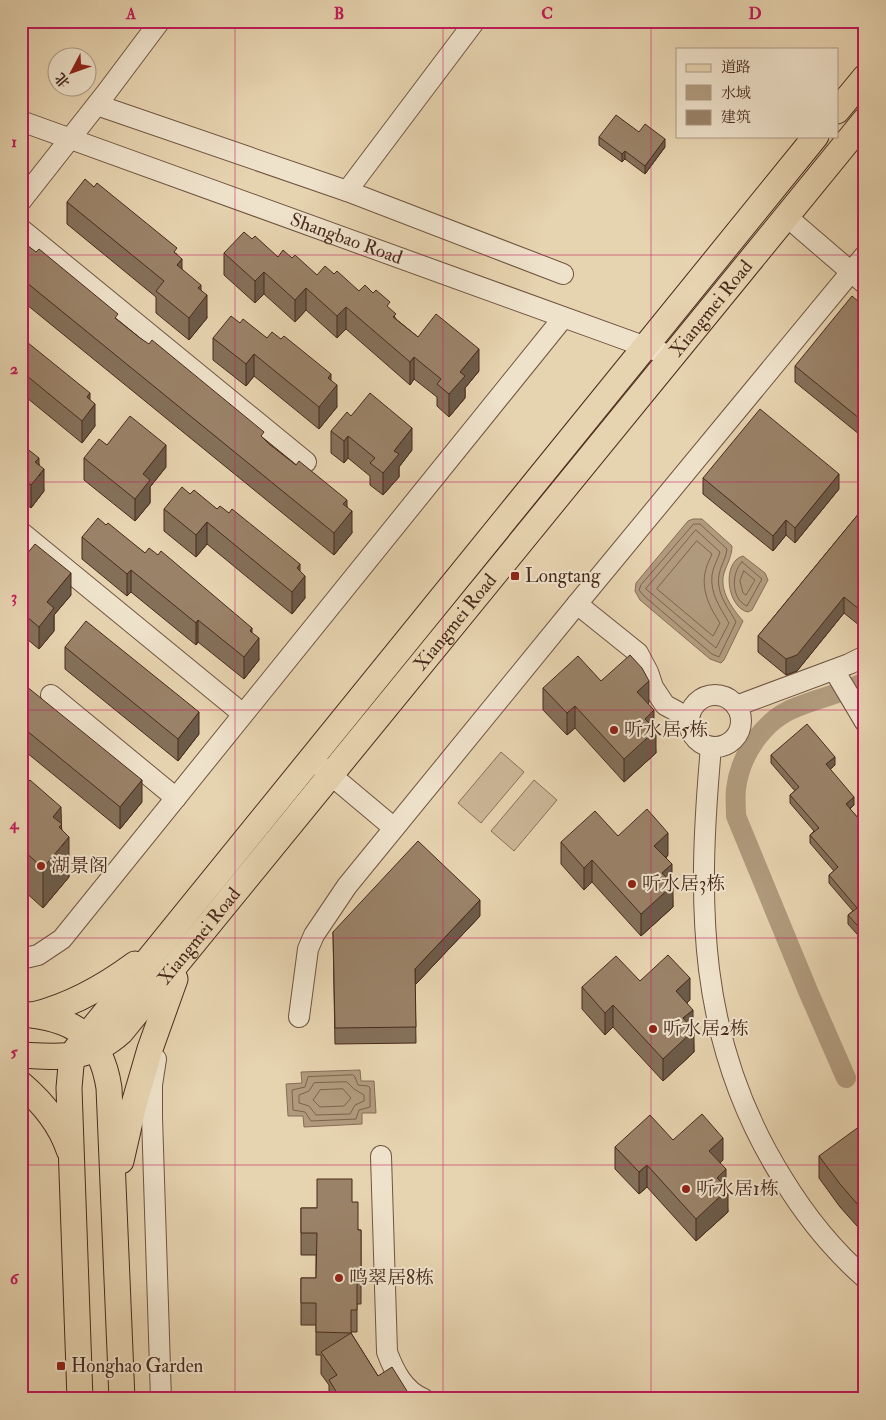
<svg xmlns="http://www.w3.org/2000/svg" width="886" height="1420" font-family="'IM FELL Double Pica','Noto Serif SC',serif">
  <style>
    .garden { fill: #cbb696; stroke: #8a7059 }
    .water { fill: #b09a7d; stroke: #866d56 }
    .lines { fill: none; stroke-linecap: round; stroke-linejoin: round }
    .shore { stroke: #7c624c; stroke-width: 1 }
    .canal { stroke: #b09a7d; stroke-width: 20 }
    .minor-casing { stroke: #705441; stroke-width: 22 }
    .major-casing { stroke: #482a1c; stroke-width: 27 }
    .minor { stroke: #efe2cb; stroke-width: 20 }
    .major { stroke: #e6d3af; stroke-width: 25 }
    .wall { fill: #847059; stroke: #482a1c }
    .shaded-wall { fill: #6c5b49; stroke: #482a1c }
    .building { fill: #9a8268; stroke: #482a1c }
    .grid { fill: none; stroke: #c2185b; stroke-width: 1; stroke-opacity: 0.55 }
    .poi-dot { fill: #8f2418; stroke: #efe2cb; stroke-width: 2 }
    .labels { text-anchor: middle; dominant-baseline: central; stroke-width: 4; stroke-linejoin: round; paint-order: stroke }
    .street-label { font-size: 19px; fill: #482a1c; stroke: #efe2cb }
    .poi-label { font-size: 19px; fill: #482a1c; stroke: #efe2cb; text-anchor: start }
    .neatline { fill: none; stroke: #c2185b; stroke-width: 2 }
    .grid-label { font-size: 16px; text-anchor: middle; font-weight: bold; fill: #c2185b }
  </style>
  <rect width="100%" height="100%" fill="#e6d3af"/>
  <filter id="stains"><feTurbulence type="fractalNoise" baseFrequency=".004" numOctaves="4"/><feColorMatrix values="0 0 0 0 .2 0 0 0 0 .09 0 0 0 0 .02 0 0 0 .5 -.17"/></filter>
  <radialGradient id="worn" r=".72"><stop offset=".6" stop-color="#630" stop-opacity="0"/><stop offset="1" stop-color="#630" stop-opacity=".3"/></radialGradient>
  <g class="garden">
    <path d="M501 752 524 772 481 823 458 803Z"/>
    <path d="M534 780 557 800 514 851 491 831Z"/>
  </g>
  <g class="water">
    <path d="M693 519H702L732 546C732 556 727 564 724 573 719 591 732 608 743 621L724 660 721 663 710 659 640 600 635 591 636 583 688 521Z"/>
    <path d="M743 556 765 573 768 580 752 610 748 612C727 608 721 562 743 556Z"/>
    <path d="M360 1070 361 1081H374L376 1113H362V1124L304 1127 303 1116H288L286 1084 302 1083 301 1072Z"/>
  </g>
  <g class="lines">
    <g class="shore">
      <path d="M694 524H700L727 549C726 559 720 566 719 575 716 594 728 607 736 622L719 657 712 654 644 596 639 590 641 585Z"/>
      <path d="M696 530 720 552C718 559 713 567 712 575 710 594 720 607 729 623L716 648 646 589Z"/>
      <path d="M697 541 712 554C710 559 707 564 706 569 700 589 710 608 720 623L713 636 657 589Z"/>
      <path d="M742 562 762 579 747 606C731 599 731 573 742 562Z"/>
      <path d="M744 571 755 580 746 595 743 593 740 581Z"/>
      <path d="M353 1075 355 1077 358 1085 368 1086 370 1088V1107L359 1110 356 1119 311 1121 305 1112 293 1110 292 1090 305 1087 308 1077Z"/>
      <path d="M347 1082 354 1089 364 1095V1101L355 1105 350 1114 316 1115 309 1106 299 1103V1095L309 1091 314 1083Z"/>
      <path d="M343 1089 351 1098 344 1106 320 1107 313 1100 320 1090Z"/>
    </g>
    <path class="canal" d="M846 1078 808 991 736 816C736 807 735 798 736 789 740 755 764 719 797 707 819 698 843 693 865 682"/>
    <g class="minor-casing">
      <g id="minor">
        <path d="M97 105 347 191 563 274"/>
        <path id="s1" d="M21 121 671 356"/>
        <path d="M347 191 475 21"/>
        <path d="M21 201 106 93 160 21"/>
        <path d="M786 216 865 284"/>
        <path d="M21 229 306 462"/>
        <path d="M21 532 243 714"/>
        <path d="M577 604 638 653 648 672 653 687 665 705 689 718"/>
        <path d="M834 670 865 722"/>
        <path d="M51 695 176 798"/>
        <circle cx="715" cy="721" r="26"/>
        <path d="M736 706 849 664 865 656"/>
        <path d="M711 747C697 904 696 1041 783 1179 805 1215 833 1250 865 1278"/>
        <path d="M319 765 394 828"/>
        <path d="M21 959 38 955 62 939 563 318"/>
        <path d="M299 1017 308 949 314 935 347 886 577 604 865 255"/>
        <path d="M156 1059 152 1085V1117L161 1399"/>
        <path d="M381 1156 387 1352C394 1371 404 1391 424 1399"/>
      </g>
    </g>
    <g class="major-casing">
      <g id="major">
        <path d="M837 111 865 77"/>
        <path d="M21 1014C73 1018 101 1035 109 1088L122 1399"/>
        <path d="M33 1015C69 1006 104 987 135 964"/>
        <path id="s2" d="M21 1055C61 1057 89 1061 121 1032L865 120"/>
        <path d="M21 1084C42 1102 60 1123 69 1150"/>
        <path d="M121 1161 134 1104 150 1049 175 979"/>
        <path d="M80 1399 69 1088 71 1065 76 1049 816 136"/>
      </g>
    </g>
    <use href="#minor" class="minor"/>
    <use href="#major" class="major"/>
  </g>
  <g class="wall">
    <path d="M599 137 665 147 645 174 625 159 622 162 599 145Z"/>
    <path d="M67 202 177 254 182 269 201 291 207 318 189 340 156 313V297L67 224Z"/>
    <path d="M252 239 278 257 292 258 317 275 334 274 359 291 390 309 396 319 418 337 479 371 465 388V398L449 417 437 406V397L414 379 410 385 346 329 337 338 306 310 295 322 264 294 255 303 224 275V253Z"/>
    <path d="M21 252 118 320 347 506 352 533 334 555 21 300Z"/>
    <path d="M865 307V439L795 382V366Z"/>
    <path d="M240 323 267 338 331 380 337 407 319 429 254 376 246 386 213 360V338Z"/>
    <path d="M21 339 90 400 95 426 82 443 21 393Z"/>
    <path d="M351 416 412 450 399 467V477L383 495 370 485V476L348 458 344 463 331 453V431Z"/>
    <path d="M21 444 39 464 44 491 31 508 21 500Z"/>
    <path d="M107 445 166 467 150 487V503L135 521 84 480V458Z"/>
    <path d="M703 478 839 489 795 543 786 535 773 551 703 494Z"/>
    <path d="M190 494 217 509 300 571 305 598 292 614 207 544 196 557 164 531V509Z"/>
    <path d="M865 506V630L844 613 797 671 786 675 758 652V636Z"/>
    <path d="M106 525 145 553 252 633 259 660 244 679 198 642 196 645 131 592 127 596 82 559V537Z"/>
    <path d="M21 561 71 595 54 615V631L39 649 21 634Z"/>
    <path d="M65 647 199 734 178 761 65 669Z"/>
    <path d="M601 681 649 703 648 704 654 729 656 753 624 782 575 728 567 735 543 710V688Z"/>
    <path d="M21 682 142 802 120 829 21 748Z"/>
    <path d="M771 755 835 765 830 769 854 805 850 809 865 826V943L848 924V915L853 911 829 883V875L834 871 810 843V835L814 831 790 803V795L795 791 771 763Z"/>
    <path d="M22 789 61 824 69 877 43 908 23 890Z"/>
    <path d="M618 836 668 855 666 858 672 883 673 907 641 936 592 882 584 890 561 864V842Z"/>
    <path d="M480 916 415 985 416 1043 335 1044 333 932Z"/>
    <path d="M865 957V978L858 971V963Z"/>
    <path d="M640 981 690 1000 687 1003 693 1028 694 1052 663 1081 613 1027 605 1035 582 1009V987Z"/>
    <path d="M865 1133V1235L840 1207 819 1178V1156Z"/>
    <path d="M673 1140 723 1160 720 1163 726 1188 728 1212 696 1241 647 1187 639 1194 615 1169V1147Z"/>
    <path d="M352 1202 358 1230H361V1304H357V1332H351V1333L378 1376 412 1399H329V1385L321 1374V1355H316V1325H301V1278H316V1255H301V1208H317Z"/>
  </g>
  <g class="shaded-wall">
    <path d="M665 139V147L645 174V166Z"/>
    <path d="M625 151V159L622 162V154Z"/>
    <path d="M182 259V281L177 265Z"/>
    <path d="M264 272V294L255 303V281Z"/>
    <path d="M201 285V302L207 295V318L189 340V318L198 288Z"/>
    <path d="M306 288V310L295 322V300Z"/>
    <path d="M346 307V329L337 338V316Z"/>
    <path d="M479 349V371L465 388V398L449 417V394L460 372Z"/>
    <path d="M254 354V376L246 386V364Z"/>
    <path d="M414 357V379L410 385V362Z"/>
    <path d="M331 374V392L337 385V407L319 429V407L328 378Z"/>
    <path d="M90 393V411L95 404V426L82 443V421L87 397Z"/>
    <path d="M412 428V450L399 467V477L383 495V473L394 451Z"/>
    <path d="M348 436V458L344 463V441Z"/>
    <path d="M166 445V467L150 487V503L135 521V499L143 474Z"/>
    <path d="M39 458V476L44 469V491L31 508V485L35 462Z"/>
    <path d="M839 474V489L795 543V528Z"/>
    <path d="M347 500V517L352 511V533L334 555V533L343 504Z"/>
    <path d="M786 520V535L773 551V536Z"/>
    <path d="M207 522V544L196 557V535Z"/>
    <path d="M300 564V582L305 576V598L292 614V592L297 568Z"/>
    <path d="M131 570V592L127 596V574Z"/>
    <path d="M71 573V595L54 615V631L39 649V627L47 602Z"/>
    <path d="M844 597V613L797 671 786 675V659Z"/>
    <path d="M198 620V642L196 645V623Z"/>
    <path d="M252 628V646L259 638V660L244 679V657L250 631Z"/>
    <path d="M649 681V703L637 714V692Z"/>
    <path d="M575 706V728L567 735V713Z"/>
    <path d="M654 710V732L656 730V753L624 782V759L645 719Z"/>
    <path d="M199 712V734L178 761V739Z"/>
    <path d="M835 757V765L826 773V764Z"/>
    <path d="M142 780V802L120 829V807Z"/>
    <path d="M854 797V805L846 812V804Z"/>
    <path d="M61 807 62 846 69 837V877L43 908V868L53 817Z"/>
    <path d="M668 833V855L654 868V846Z"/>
    <path d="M23 850V890L21 911V870Z"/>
    <path d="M592 860V882L584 890V868Z"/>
    <path d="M672 864V886L673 885V907L641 936V914L662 873Z"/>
    <path d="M480 900V916L415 985V969Z"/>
    <path d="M690 978V1000L676 1013V991Z"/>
    <path d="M613 1005V1027L605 1035V1013Z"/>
    <path d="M693 1010V1031L694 1030V1052L663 1081V1059L683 1018Z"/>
    <path d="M723 1138V1160L709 1173V1151Z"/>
    <path d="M647 1165V1187L639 1194V1172Z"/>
    <path d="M726 1169V1191L728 1189V1212L696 1241V1219L717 1178Z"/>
  </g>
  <g class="building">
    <path d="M616 115 639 132 645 124 665 139 645 166 625 151 622 154 599 137Z"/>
    <path d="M85 179 94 187 97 183 177 248 174 252 182 259 177 265 201 285 198 288 207 295 189 318 156 291 164 281 67 202Z"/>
    <path d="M244 232 252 239 255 236 278 257 283 250 292 258 295 255 317 275 325 266 334 274 337 271 359 291 365 285 373 293 376 290 390 302 387 306 396 314 393 317 418 337 436 314 479 349 460 372 465 376 449 394 437 384 441 379 414 357 410 362 346 307 337 316 306 288 295 300 264 272 255 281 224 253Z"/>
    <path d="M27 245 36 252 39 249 118 314 115 318 140 338 149 344 152 340 264 432 261 436 269 444 296 465 299 461 347 500 343 504 352 511 334 533 21 278V252Z"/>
    <path d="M852 296 865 307V423L795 366Z"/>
    <path d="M231 316 240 323 243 319 267 338 272 332 281 339 284 336 331 374 328 378 337 385 319 407 254 354 246 364 213 338Z"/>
    <path d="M22 338 90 393 87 397 95 404 82 421 21 371V339Z"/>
    <path d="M370 393 412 428 394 451 399 454 383 473 370 463 375 458 348 436 344 441 331 431 347 412 351 416Z"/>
    <path d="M760 409 839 474 795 528 786 520 773 536 703 478Z"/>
    <path d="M130 416 166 445 143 474 150 480 135 499 84 458 99 439 107 445Z"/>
    <path d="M21 444 39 458 35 462 44 469 31 485 21 478Z"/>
    <path d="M182 487 190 494 194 490 217 509 220 506 229 513 232 509 300 564 297 568 305 576 292 592 207 522 196 535 164 509Z"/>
    <path d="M865 506V614L844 597 797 655 786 659 758 636Z"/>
    <path d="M98 518 106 525 108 523 145 553 149 548 158 555 161 551 252 628 250 631 259 638 244 657 198 620 196 623 131 570 127 574 82 537Z"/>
    <path d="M35 544 71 573 47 602 54 608 39 627 21 612V561Z"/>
    <path d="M86 621 199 712 178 739 65 647Z"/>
    <path d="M630 655 642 668 649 681 637 692 654 710 645 719 656 730 624 759 575 706 567 713 543 688 578 656 601 681Z"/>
    <path d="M21 682 142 780 120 807 21 726Z"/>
    <path d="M807 724 835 757 826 764 854 797 846 804 865 826V934L848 915 857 908 829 875 838 867 810 835 819 828 790 795 799 787 771 755Z"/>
    <path d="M30 780 61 807 53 817 62 824 59 827 69 837 43 868 23 850 21 870V789Z"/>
    <path d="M647 809 668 833 654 846 672 864 662 873 673 885 641 914 592 860 584 868 561 842 595 811 618 836Z"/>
    <path d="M418 841 480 900 415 969 416 1027 335 1028 333 932Z"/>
    <path d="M668 955 690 978 676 991 693 1010 683 1018 694 1030 663 1059 613 1005 605 1013 582 987 616 956 640 981Z"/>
    <path d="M865 957V970L858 963Z"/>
    <path d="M702 1114 723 1138 709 1151 726 1169 717 1178 728 1189 696 1219 647 1165 639 1172 615 1147 650 1115 673 1140Z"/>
    <path d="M860 1126 865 1133V1213L840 1184 819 1156Z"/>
    <path d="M317 1179H352V1202H358V1230H361V1282H357V1310H351V1333L316 1332V1303H301V1278H316L317 1233H301V1208H317Z"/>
    <path d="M351 1333 378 1376 392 1367 412 1399H341L329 1380 337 1375 321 1352Z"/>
  </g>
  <path class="grid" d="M235 21V1399M443 21V1399M651 21V1399M21 255H865M21 482H865M21 710H865M21 938H865M21 1165H865"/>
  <g class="poi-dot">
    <rect x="510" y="571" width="10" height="10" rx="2.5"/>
    <circle cx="614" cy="730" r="5"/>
    <circle cx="41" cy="866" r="5"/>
    <circle cx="632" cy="884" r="5"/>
    <circle cx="653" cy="1029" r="5"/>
    <circle cx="686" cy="1189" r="5"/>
    <circle cx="339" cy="1278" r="5"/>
    <rect x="56" y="1361" width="10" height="10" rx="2.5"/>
  </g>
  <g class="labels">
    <g class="street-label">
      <text stroke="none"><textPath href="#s1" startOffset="346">Shangbao Road</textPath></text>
      <text stroke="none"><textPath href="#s2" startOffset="1040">Xiangmei Road</textPath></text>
      <text stroke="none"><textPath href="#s2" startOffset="635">Xiangmei Road</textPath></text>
      <text stroke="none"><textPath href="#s2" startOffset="230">Xiangmei Road</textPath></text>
    </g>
    <g class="poi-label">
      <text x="525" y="576">Longtang</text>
      <text x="624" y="730">听水居5栋</text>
      <text x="51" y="866">湖景阁</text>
      <text x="642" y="884">听水居3栋</text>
      <text x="663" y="1029">听水居2栋</text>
      <text x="696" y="1189">听水居1栋</text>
      <text x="349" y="1278">鸣翠居8栋</text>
      <text x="71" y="1366">Honghao Garden</text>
    </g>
  </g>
  <rect width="886" height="1420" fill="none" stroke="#e6d3af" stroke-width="55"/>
  <rect x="676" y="48" width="162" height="90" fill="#efe2cb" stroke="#ac9885"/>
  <rect x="686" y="64" width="25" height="8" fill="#e6d3af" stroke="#ac9885"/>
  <text x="721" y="72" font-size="15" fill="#482a1c">道路</text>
  <rect x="686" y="85" width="25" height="15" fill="#b09a7d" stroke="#ac9885"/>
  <text x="721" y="98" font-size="15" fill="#482a1c">水域</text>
  <rect x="686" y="110" width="25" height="15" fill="#9a8268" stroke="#ac9885"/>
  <text x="721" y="122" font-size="15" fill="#482a1c">建筑</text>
  <g transform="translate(72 72) rotate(229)"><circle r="24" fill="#efe2cb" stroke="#ac9885"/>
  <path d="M0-4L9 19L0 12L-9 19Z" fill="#8f2418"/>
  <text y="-8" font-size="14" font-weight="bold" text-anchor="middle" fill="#482a1c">北</text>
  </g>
  <rect x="28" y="28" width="830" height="1364" class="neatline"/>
  <g class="grid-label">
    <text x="131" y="19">A</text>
    <text x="339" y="19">B</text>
    <text x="547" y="19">C</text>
    <text x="755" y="19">D</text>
    <text x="14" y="147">1</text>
    <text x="14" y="374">2</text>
    <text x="14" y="602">3</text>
    <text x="14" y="829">4</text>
    <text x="14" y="1057">5</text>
    <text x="14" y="1284">6</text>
  </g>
  <rect width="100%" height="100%" filter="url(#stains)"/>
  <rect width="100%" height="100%" fill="url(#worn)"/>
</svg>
